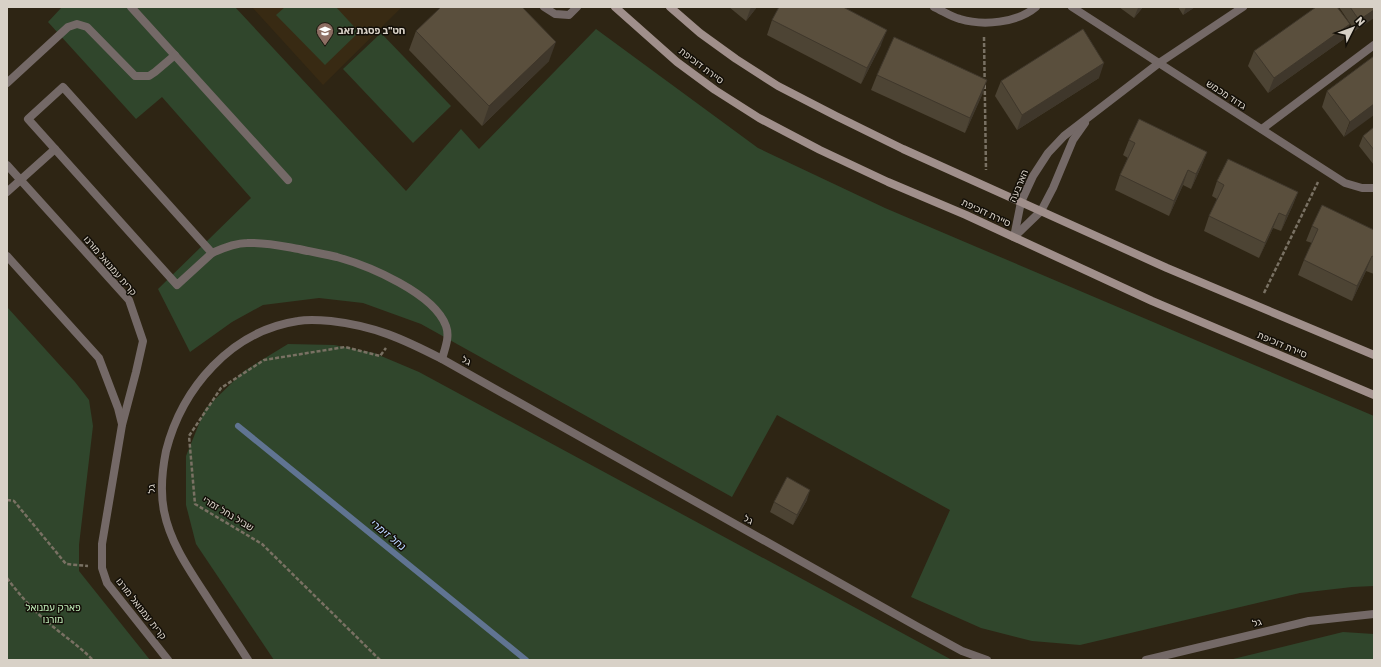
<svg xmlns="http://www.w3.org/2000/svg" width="1381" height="667" font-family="Rubik,Heebo,sans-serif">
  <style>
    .built { fill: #382a13 }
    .green { fill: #30462c }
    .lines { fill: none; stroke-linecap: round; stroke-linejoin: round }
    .stream { stroke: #607492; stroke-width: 6 }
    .path { stroke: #797163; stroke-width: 2.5; stroke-dasharray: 4 2; stroke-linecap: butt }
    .service { stroke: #746967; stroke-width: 8 }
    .minor { stroke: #746967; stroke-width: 8 }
    .tertiary { stroke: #746967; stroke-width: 8 }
    .secondary { stroke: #a08f8b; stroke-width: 8 }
    .wall { fill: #4d4434 }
    .shaded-wall { fill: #3f372b }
    .building { fill: #5a4f3d; stroke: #3f372b }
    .labels { text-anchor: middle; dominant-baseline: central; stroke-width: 3; stroke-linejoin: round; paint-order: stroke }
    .poi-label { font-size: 10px; font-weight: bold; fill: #d8d1c7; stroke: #130f08; text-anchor: start }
    .street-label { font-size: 10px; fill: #d8d1c7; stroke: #130f08 }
    .park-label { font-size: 10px; fill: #c0edb9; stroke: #130f08 }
    .water-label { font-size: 11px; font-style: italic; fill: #b8d4ff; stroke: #130f08 }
  </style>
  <rect width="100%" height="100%" fill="#2e2514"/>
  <path class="built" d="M252 7H402L323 85Z"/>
  <g class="green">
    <path d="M62 7H235L406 191 461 129 479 149 596 29 758 148 885 208 1374 416V586L1352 587 1300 593 1080 645 1032 641 981 628 911 597 950 510 777 415 732 497 421 324 363 303 319 298 263 305 232 322 190 352 158 289 251 198 162 97 136 119 48 22Z"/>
    <path d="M285 7H336L359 32 325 65 276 15Z"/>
    <path d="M381 33 451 106 413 143 343 69Z"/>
    <path d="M7 307 75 382 89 400 93 426 79 545V571L150 660H7Z"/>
    <path d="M288 344 334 345 374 353 419 372 952 660H274L196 544 186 505V456L205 409 244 371Z"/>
    <path d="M1343 632 1374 634V660H1229Z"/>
  </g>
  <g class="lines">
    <path class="stream" d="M238 426 526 660"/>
    <g class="path">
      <path d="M984 37 986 170"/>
      <path d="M1264 293 1318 182"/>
      <path d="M7 500 14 501 66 564 88 566"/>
      <path d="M7 578C18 593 31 608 45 620 61 634 78 645 93 660"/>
      <path d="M380 660 262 544 195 504 189 436 221 388 264 360 345 347 380 356 386 348"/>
    </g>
    <g class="service">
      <path d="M131 7 288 180"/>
      <path d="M544 7 555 14 569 15 577 7"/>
      <path d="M7 83 68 27 77 24 87 27 135 76H149L155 72 175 55"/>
      <path d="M63 87 212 253 177 285 28 119Z"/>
      <path d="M1262 129 1374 45"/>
      <path d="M7 192 55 149"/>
      <path d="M212 253C223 248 235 243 247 243 265 242 282 246 299 249 311 252 325 254 337 257 369 266 434 293 446 326 450 337 445 348 442 359"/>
    </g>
    <g class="minor">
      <path d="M934 7C943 11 951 17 960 19 983 26 1017 23 1036 7"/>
      <path d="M1072 7 1345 183 1362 188H1374"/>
      <path d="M7 165 129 300 143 341 136 372 122 425 102 544V568L107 583 168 660"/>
      <path d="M1014 237 1021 202 1033 176 1048 153 1064 136 1159 63 1243 7"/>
      <path d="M1014 237 1041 211 1053 188 1073 140 1085 123"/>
      <path d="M7 256 99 358 118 408 122 424"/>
    </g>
    <g class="tertiary">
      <path d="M248 660C234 638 219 616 205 594 188 568 170 542 164 511 160 491 162 471 166 451 182 388 231 331 298 321 308 319 321 320 331 321 375 326 403 339 442 359L918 627 962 651 987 660"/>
      <path d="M1146 660 1309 621 1374 614"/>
    </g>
    <g class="secondary">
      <path d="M615 7 677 62 715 90 759 118 820 150 888 182 966 215 1152 301 1374 395"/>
      <path d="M670 7 700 33 736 59 778 86 836 116 903 149 1167 268 1374 355"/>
    </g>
  </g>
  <g class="wall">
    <path d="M729 7H757L746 21Z"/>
    <path d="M1119 7H1143L1134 18Z"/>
    <path d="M1178 7H1195L1183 15Z"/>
    <path d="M1339 7H1374L1355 31Z"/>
    <path d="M772 20 881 45 861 84 767 35Z"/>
    <path d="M416 31 549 61 482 126 409 50Z"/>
    <path d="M1344 39 1268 93 1248 66 1254 51Z"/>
    <path d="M1374 56 1344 137 1322 107 1327 91Z"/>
    <path d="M877 75 987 80 982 95 965 133 871 90Z"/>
    <path d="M1099 78 1017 130 995 96 1001 81Z"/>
    <path d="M1374 127V165L1359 146 1363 136Z"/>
    <path d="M1129 140 1207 152 1201 167 1191 189 1183 185 1169 216 1115 190 1120 175 1128 158 1123 155Z"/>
    <path d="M1217 181 1298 192 1292 207 1281 231 1273 228 1259 258 1204 231 1209 216 1217 199 1212 196Z"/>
    <path d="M1312 226 1374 230V274L1366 271 1352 301 1298 275 1304 260 1312 243 1306 241Z"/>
    <path d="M807 500 793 525 770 512 774 502Z"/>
  </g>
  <g class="shaded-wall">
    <path d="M751 7H757L746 21Z"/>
    <path d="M1139 7H1143L1134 18 1138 8Z"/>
    <path d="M1186 7H1195L1183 15Z"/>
    <path d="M1374 10V18L1355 31 1359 20Z"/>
    <path d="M1350 24 1344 39 1268 93 1274 78Z"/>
    <path d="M887 30 881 45 861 84 867 68Z"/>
    <path d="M556 42 549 61 482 126 489 106Z"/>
    <path d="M1104 63 1099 78 1017 130 1022 115Z"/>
    <path d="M987 80 982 95 965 133 970 118Z"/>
    <path d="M1374 104V115L1344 137 1350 122Z"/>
    <path d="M1207 152 1201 167 1191 189 1196 174Z"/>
    <path d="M1188 170 1183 185 1169 216 1174 201Z"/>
    <path d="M1298 192 1292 207 1281 231 1286 216Z"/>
    <path d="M1279 213 1273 228 1259 258 1265 243Z"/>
    <path d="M1372 256 1366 271 1352 301 1357 286Z"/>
    <path d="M810 490 807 500 793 525 797 515Z"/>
  </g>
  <g class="building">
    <path d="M441 7H522L556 42 489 106 416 31Z"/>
    <path d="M779 7H843L887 30 867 68 772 20Z"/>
    <path d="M1316 7H1337L1350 24 1274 78 1254 51Z"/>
    <path d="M1350 7H1374V10L1359 20Z"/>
    <path d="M1083 29 1104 63 1022 115 1001 81Z"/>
    <path d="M894 37 987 80 970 118 877 75Z"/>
    <path d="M1374 56V104L1350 122 1327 91Z"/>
    <path d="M1139 119 1207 152 1196 174 1188 170 1174 201 1120 175 1135 143 1129 140Z"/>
    <path d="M1374 127V150L1363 136Z"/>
    <path d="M1228 159 1298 192 1286 216 1279 213 1265 243 1209 216 1224 185 1217 181Z"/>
    <path d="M1322 205 1374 230V257L1372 256 1357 286 1304 260 1318 229 1312 226Z"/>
    <path d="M787 477 810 490 797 515 774 502Z"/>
  </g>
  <defs>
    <g id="school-pin" transform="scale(0.9)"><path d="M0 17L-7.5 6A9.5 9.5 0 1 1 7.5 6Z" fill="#8d6e63" stroke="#130f08"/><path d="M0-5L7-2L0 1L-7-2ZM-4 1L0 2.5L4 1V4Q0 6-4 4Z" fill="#fff"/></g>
  </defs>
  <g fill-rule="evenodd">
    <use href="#school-pin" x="325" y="31"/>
  </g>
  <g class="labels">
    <g class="poi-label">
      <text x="338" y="31">חט"ב פסגת זאב</text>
    </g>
    <g class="street-label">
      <text transform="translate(701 66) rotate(37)">סיירת דוכיפת</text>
      <text transform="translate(1226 95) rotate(33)">גדוד מכמש</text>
      <text transform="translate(1019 186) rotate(-67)">הארבעה</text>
      <text transform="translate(986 213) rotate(25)">סיירת דוכיפת</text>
      <text transform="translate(110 266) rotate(49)">קרית עמנואל מורנו</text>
      <text transform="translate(1282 345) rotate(23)">סיירת דוכיפת</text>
      <text transform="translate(466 361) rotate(29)">גל</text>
      <text transform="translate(152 489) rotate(-90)">גל</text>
      <text transform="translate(228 514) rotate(31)">שביל נחל זמרי</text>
      <text transform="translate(748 520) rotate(29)">גל</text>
      <text transform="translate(141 609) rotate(52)">קרית עמנואל מורנו</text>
      <text transform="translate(1257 623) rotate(-14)">גל</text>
    </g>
    <g class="park-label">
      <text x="53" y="608">פארק עמנואל<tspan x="53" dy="12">מורנו</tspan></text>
    </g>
    <g class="water-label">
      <text transform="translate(388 535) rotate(39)">נחל זימרי</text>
    </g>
  </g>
  <rect width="1381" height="667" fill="none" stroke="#d8d1c7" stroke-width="16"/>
  <g transform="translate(1353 28) rotate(48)" stroke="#130f08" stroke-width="3" paint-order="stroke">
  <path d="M0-3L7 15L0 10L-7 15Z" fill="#d8d1c7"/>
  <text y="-6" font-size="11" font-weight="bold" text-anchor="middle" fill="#d8d1c7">N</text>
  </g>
</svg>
